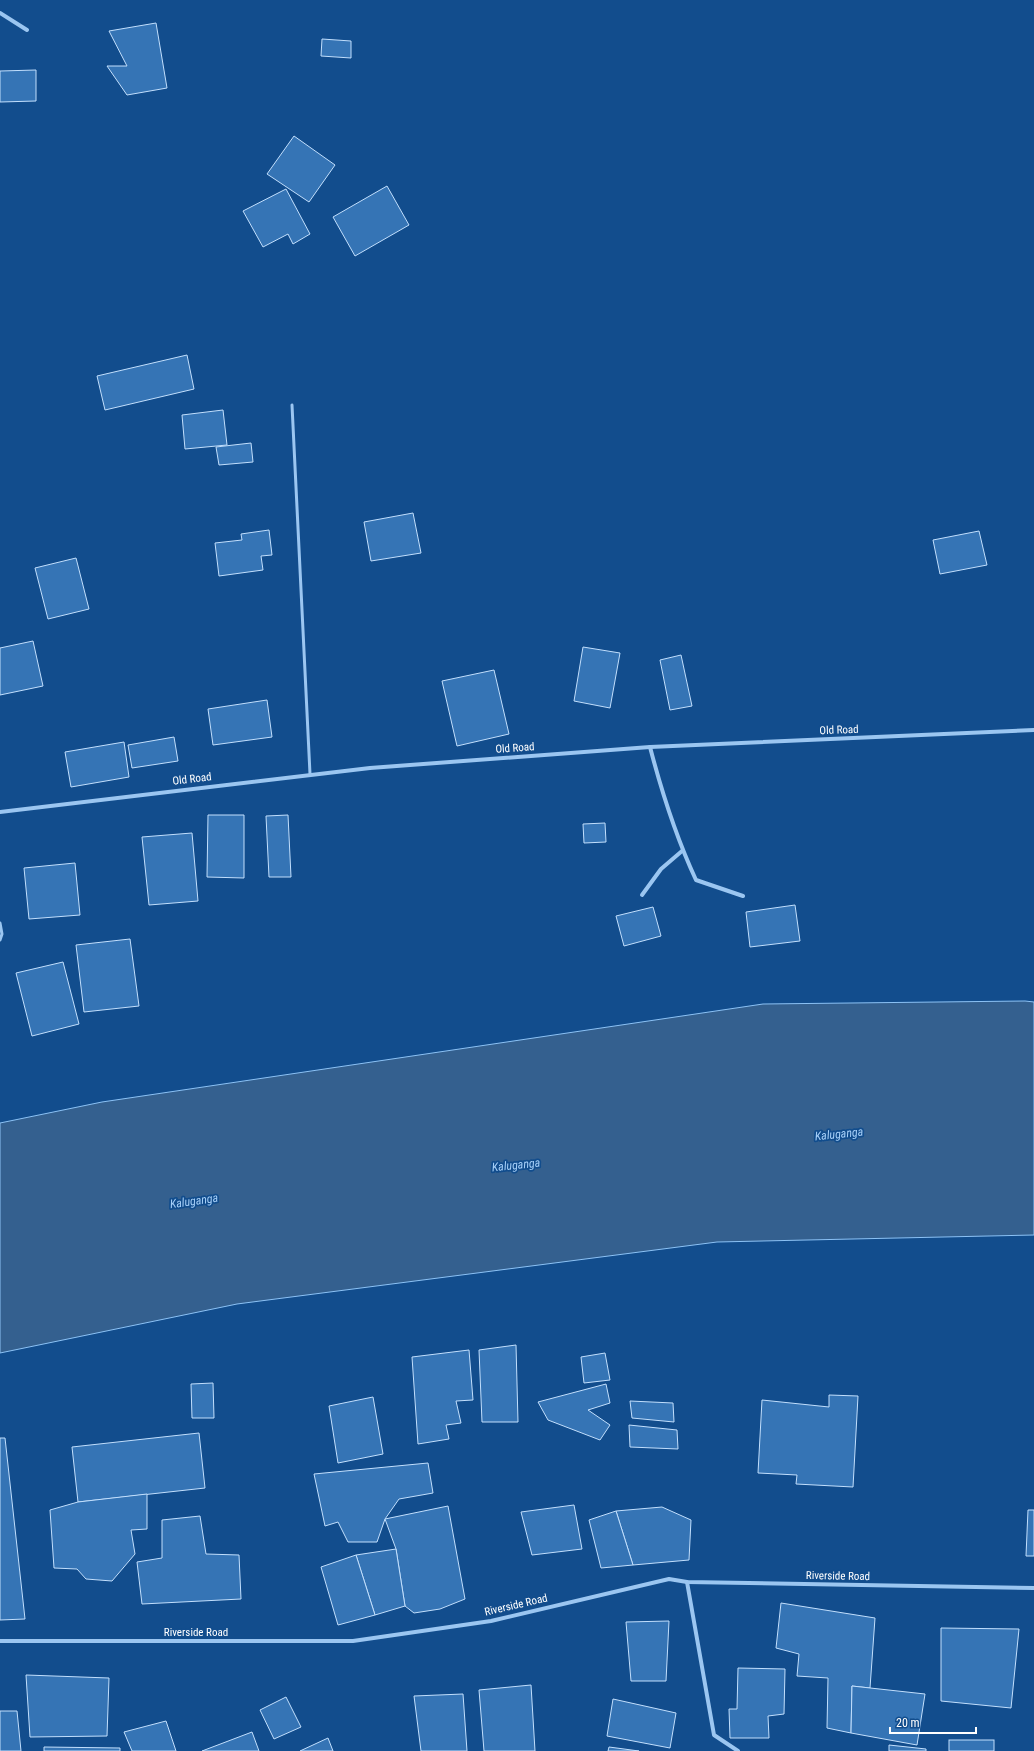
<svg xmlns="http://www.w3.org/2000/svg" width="1034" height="1751" font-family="'Roboto Condensed',sans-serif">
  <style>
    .water { fill: #34608f; stroke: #8cc2f5 }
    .building { fill: #3574b5; stroke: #c2dffd }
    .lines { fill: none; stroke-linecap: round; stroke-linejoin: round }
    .service { stroke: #9bc6f1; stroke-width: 3 }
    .minor { stroke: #9bc6f1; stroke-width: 4 }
    .labels { text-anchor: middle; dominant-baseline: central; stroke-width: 3.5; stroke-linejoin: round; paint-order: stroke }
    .street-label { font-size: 11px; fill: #fff; stroke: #124d8d }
    .water-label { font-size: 12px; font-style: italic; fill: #a7d0f9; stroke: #124d8d }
  </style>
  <rect width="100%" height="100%" fill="#124d8d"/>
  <path class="water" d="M1025 1001 1034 1002V1235L717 1242 237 1304 0 1353V1123L102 1102 763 1004Z"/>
  <g class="building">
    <path d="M156 23 167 88 127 95 107 66H127L109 31Z"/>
    <path d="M322 39 351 41V58L321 56Z"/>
    <path d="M36 70V101L0 102V71Z"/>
    <path d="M294 136 335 165 309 202 267 174Z"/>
    <path d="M387 186 409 225 355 256 333 217Z"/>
    <path d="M286 189 310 234 293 244 288 234 263 247 243 211Z"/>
    <path d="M187 355 194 389 105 410 97 376Z"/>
    <path d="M223 410 227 445 185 449 182 415Z"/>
    <path d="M251 443 253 462 219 465 216 447Z"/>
    <path d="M413 513 421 553 371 561 364 522Z"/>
    <path d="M269 530 272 555 261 556 263 570 219 576 215 543 242 540 241 534Z"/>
    <path d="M979 531 987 565 940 574 933 540Z"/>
    <path d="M76 558 89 609 48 619 35 568Z"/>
    <path d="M33 641 43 686 0 695V648Z"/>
    <path d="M583 647 620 653 610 708 574 701Z"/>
    <path d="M681 655 692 706 670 710 660 660Z"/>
    <path d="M494 670 509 734 457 746 442 681Z"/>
    <path d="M267 700 272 737 213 745 208 709Z"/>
    <path d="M174 737 178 761 132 768 128 745Z"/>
    <path d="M124 742 129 777 71 787 65 752Z"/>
    <path d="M208 815H244V878L207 877Z"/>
    <path d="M288 815 291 877H269L266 816Z"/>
    <path d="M605 823 606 842 584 843 583 824Z"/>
    <path d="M192 833 198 901 149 905 142 837Z"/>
    <path d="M75 863 80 915 29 919 24 868Z"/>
    <path d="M795 905 800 941 750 947 746 912Z"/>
    <path d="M653 907 661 936 624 946 616 916Z"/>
    <path d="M130 939 139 1006 84 1012 76 945Z"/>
    <path d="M63 962 79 1024 32 1036 16 973Z"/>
    <path d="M516 1345 518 1422H482L479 1350Z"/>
    <path d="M469 1350 473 1400 456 1401 461 1423 446 1425 449 1439 418 1444 412 1357Z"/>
    <path d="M605 1353 610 1380 584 1383 581 1357Z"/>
    <path d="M213 1383 214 1418H192L191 1384Z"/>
    <path d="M606 1384 610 1403 588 1410 610 1425 600 1440 548 1420 538 1402Z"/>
    <path d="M829 1395 858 1396 853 1487 796 1484 797 1475 758 1473 762 1400 829 1407Z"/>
    <path d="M373 1397 383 1454 338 1463 329 1406Z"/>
    <path d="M630 1401 673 1403 674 1422 632 1418Z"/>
    <path d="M629 1425 677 1430 678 1449 630 1447Z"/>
    <path d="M199 1433 205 1488 78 1502 72 1447Z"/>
    <path d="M0 1438H5L25 1619 0 1620Z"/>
    <path d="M428 1463 433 1493 399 1499 385 1519 377 1542H348L338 1522 325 1526 314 1474Z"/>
    <path d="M147 1494V1529L131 1530 135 1554 112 1581 86 1579 77 1569 54 1568 50 1510 78 1502Z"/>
    <path d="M574 1505 582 1549 532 1555 521 1512Z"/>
    <path d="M448 1506 465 1599 440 1609 414 1613 405 1606 396 1549 385 1519Z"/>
    <path d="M662 1507 691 1520 689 1560 633 1565 616 1511Z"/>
    <path d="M1028 1510H1034V1556H1026Z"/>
    <path d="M616 1511 633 1565 601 1568 589 1520Z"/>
    <path d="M200 1516 206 1554 239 1555 241 1599 142 1604 137 1562 162 1558V1520Z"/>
    <path d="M396 1549 405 1606 375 1615 356 1555Z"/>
    <path d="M356 1555 375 1615 338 1625 321 1567Z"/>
    <path d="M781 1603 875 1618 870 1688 852 1686 851 1733 827 1728 828 1678 797 1676 799 1654 776 1648Z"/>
    <path d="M669 1621 666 1681H631L626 1622Z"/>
    <path d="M941 1628 1019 1629 1011 1708 941 1701Z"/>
    <path d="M738 1668 785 1669 784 1714 768 1716 769 1738H730L729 1709H737Z"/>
    <path d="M26 1675 109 1678 107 1736 30 1737Z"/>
    <path d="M531 1685 535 1751H484L479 1690Z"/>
    <path d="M852 1686 925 1694 917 1745 851 1733Z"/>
    <path d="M463 1694 467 1751H421L414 1696Z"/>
    <path d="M286 1697 301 1727 274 1739 260 1710Z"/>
    <path d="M613 1699 676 1713 670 1748 607 1736Z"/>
    <path d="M0 1711H17L21 1751H0Z"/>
    <path d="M166 1721 176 1751H132L124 1732Z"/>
    <path d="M252 1732 259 1751H202Z"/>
    <path d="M328 1738 333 1751H300Z"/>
    <rect x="949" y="1740" width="45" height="11"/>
    <path d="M889 1745 926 1749V1751H889Z"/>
    <path d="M44 1747 120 1748V1751H44Z"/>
    <path d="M609 1747 639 1751H608Z"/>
  </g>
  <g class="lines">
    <g class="service">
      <path d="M292 405 310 774"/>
      <path d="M0 923 2 934 0 940"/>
    </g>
    <g class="minor">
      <path d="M0 13 27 30"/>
      <path d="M650 747C662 793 676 837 696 880L743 896"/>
      <path d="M0 812 370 768 650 747 1034 730"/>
      <path d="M642 895 661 869 682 851"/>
      <path d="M687 1582 714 1735 738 1751"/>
      <path d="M0 1641H353L491 1621 669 1579 687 1582 1034 1588"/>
    </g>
  </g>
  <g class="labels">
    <g class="street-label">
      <text transform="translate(839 730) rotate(-2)">Old Road</text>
      <text transform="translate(515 748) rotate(-4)">Old Road</text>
      <text transform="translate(192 779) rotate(-7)">Old Road</text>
      <text transform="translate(838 1576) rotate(1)">Riverside Road</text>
      <text transform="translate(516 1605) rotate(-13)">Riverside Road</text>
      <text x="196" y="1632">Riverside Road</text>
    </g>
    <g class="water-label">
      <text transform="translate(839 1134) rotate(-6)">Kaluganga</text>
      <text transform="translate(516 1165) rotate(-6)">Kaluganga</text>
      <text transform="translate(194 1201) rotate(-8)">Kaluganga</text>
    </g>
  </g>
  <path d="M890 1727v6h86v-6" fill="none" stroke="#ffffff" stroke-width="2"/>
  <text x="896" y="1727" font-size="12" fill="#ffffff" stroke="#124d8d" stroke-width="3" paint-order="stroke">20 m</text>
</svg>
